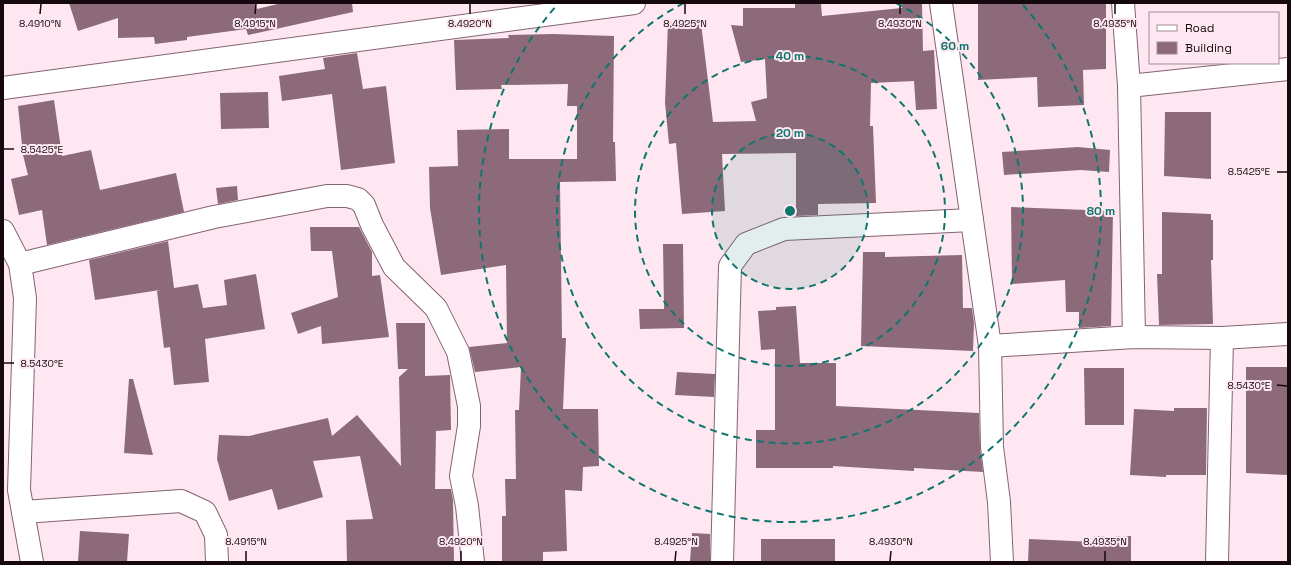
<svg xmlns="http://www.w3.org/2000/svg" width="1291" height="565" font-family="'Space Grotesk',sans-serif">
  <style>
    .building { fill: #8c6a7a }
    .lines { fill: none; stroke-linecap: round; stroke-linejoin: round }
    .street-casing { stroke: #846372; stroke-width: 24 }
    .street { stroke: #fff; stroke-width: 22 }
    .ticks { fill: none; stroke: #15090e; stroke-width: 1.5 }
    .ring { fill: none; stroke: #0f766e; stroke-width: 2; stroke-dasharray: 7 5 }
    .ticks-label { font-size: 10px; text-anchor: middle; fill: #15090e; stroke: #fee7f1; stroke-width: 4; stroke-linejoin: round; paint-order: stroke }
    .centre { fill: #0f766e; stroke: #fee7f1; stroke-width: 2 }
    .ring-label { font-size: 12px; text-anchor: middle; font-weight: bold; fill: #0f766e; stroke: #fee7f1; stroke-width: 4; stroke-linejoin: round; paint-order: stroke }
  </style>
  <rect width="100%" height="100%" fill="#fee7f1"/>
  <g class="building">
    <path d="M69 3H255L257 9 282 3H352L353 12 248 35 246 29 187 37V40L155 44 154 37 118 38V18L78 31Z"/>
    <path d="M902 3H922L923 51 934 50 937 109 916 110 914 81 871 83 870 126H873L876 203 818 204V215L796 216V153L722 154 725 211 682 214 676 143 669 144 665 103 668 22 701 23 713 122 756 121 751 102 767 98 765 59 741 62 731 25 743 26V8H795V4H821L822 16 902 8Z"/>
    <path d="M978 3H1106V69L1083 70 1084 105 1038 107 1037 77 978 80Z"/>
    <path d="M553 34 614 36 613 142H615L616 181 560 182 562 338H566L563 409H598L599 466 583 467 582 491 565 490 567 551 543 552V562H502V516H506L505 479H516L515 410H519L521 367 475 372 469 347 507 343 506 265 441 275 430 208 429 167 458 166 457 130 509 129V159H577V106H567L568 84 501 85 502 89 456 90 454 40 509 38 508 35Z"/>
    <path d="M357 53 363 89 386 86 395 163 341 170 332 94 282 101 279 76 325 69 323 58Z"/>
    <path d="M268 92 269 128 221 129 220 93Z"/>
    <path d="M54 100 62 156 91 150 100 190 176 173 184 212 47 245 42 210 19 215 11 179 28 175 23 155 18 106Z"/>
    <path d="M1165 112H1211V179L1164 176Z"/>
    <path d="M1078 147 1110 150 1109 172 1081 170 1004 175 1002 152Z"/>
    <path d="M237 186 238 200 218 204 216 188Z"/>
    <path d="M1011 207 1113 211 1111 326 1079 328V312H1066L1065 280 1012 284Z"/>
    <path d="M1162 212 1211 214V220H1213V260H1211L1213 324 1159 325 1157 274H1162Z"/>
    <path d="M310 227H359L372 252V276L380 275 389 337 322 344 321 326 298 334 291 313 338 297 332 251H311Z"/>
    <path d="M168 241 174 288 198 284 203 308 227 305 224 280 256 274 265 329 205 339 209 382 174 385 170 347 164 348 157 291 160 290 95 300 89 260Z"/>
    <path d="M663 244H683L684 328 640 329 639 309H664Z"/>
    <path d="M863 252H885V257L962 255 963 308H972L974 323 973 351 861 346Z"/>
    <path d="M796 306 800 363H836V406L979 413 980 447 983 472 914 468V471L833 466V468H756V430H775V349L761 350 758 311 776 310V307Z"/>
    <path d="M396 323H425V376L450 375 451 430 436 431 435 489H451L453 500 454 562H347L346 520 373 519 360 456 313 461 323 497 278 510 272 489 229 501 217 459 219 435 249 436 328 418 332 436 357 415 401 466 399 377 408 369H398Z"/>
    <path d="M1246 367H1288V475L1246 473Z"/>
    <path d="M1084 368H1124V425H1085Z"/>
    <path d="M677 372 715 374 714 397 675 395Z"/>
    <path d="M129 379H133L153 455 124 453Z"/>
    <path d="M1174 408H1207L1206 475H1166V477L1130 475 1134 409 1174 411Z"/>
    <path d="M80 531 129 534 127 562H78Z"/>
    <path d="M692 533 710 534V562H690Z"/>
    <path d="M1094 536H1131V562H1028L1029 539 1094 542Z"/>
    <rect x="761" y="539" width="74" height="23"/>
  </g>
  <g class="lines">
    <g class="street-casing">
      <g id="street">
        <path d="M941 3 990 346 992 447 999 502 1002 562"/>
        <path d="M1123 3 1129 86 1134 337"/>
        <path d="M1129 86 1288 69"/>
        <path d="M3 88 634 3"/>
        <path d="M3 231 20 264 25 298 19 490 32 562"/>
        <path d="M20 264 214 217 327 196H347L358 199 364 205 372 225 394 267 436 308 458 352 469 406V426L461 476 467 506 473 562"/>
        <path d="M990 346 1134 337 1222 338 1288 334"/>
        <path d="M23 512 181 501 205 512 216 535 217 562"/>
        <path d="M722 562 730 266 746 244 784 229 972 220"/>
        <path d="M1217 562 1222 338"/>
      </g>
    </g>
    <use href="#street" class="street"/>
  </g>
  <path class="ticks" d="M40 14 41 4M255 14 256 4M470 14V4M685 14V4M900 14V4M1115 14V4M4 149H14M1277 172H1287M4 363H14M1277 385 1287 386M246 561V551M461 561V551M675 561 676 551M890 561 891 551M1105 561V551"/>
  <circle cx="790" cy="211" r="78" fill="#0f766e" fill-opacity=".12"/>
  <g class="ring">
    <circle cx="790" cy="211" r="78"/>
    <circle cx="790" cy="211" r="155"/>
    <path d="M896 3A233 233 0 1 1 684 3"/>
    <path d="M1023 5A311 311 0 1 1 557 5"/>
  </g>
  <g class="ticks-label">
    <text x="40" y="27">8.4910°N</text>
    <text x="255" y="27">8.4915°N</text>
    <text x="470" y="27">8.4920°N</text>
    <text x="685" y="27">8.4925°N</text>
    <text x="900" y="27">8.4930°N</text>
    <text x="1115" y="27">8.4935°N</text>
    <text x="42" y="153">8.5425°E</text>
    <text x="1249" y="175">8.5425°E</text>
    <text x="42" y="367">8.5430°E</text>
    <text x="1249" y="389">8.5430°E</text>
    <text x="246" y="545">8.4915°N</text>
    <text x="461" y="545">8.4920°N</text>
    <text x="676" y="545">8.4925°N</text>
    <text x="891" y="545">8.4930°N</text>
    <text x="1105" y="545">8.4935°N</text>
  </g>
  <circle cx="790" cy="211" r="6" class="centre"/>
  <g class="ring-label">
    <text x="955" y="50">60 m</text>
    <text x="790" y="60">40 m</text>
    <text x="790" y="137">20 m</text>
    <text x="1101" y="215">80 m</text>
  </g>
  <rect width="1291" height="565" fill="none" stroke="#15090e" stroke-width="8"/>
  <rect x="1149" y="12" width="130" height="52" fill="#fee7f1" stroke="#a18e96"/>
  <rect x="1157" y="25" width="20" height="6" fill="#ffffff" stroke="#a18e96"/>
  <text x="1185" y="32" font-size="12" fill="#15090e">Road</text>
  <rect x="1157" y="42" width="20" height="12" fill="#8c6a7a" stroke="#a18e96"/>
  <text x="1185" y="52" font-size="12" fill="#15090e">Building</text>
</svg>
